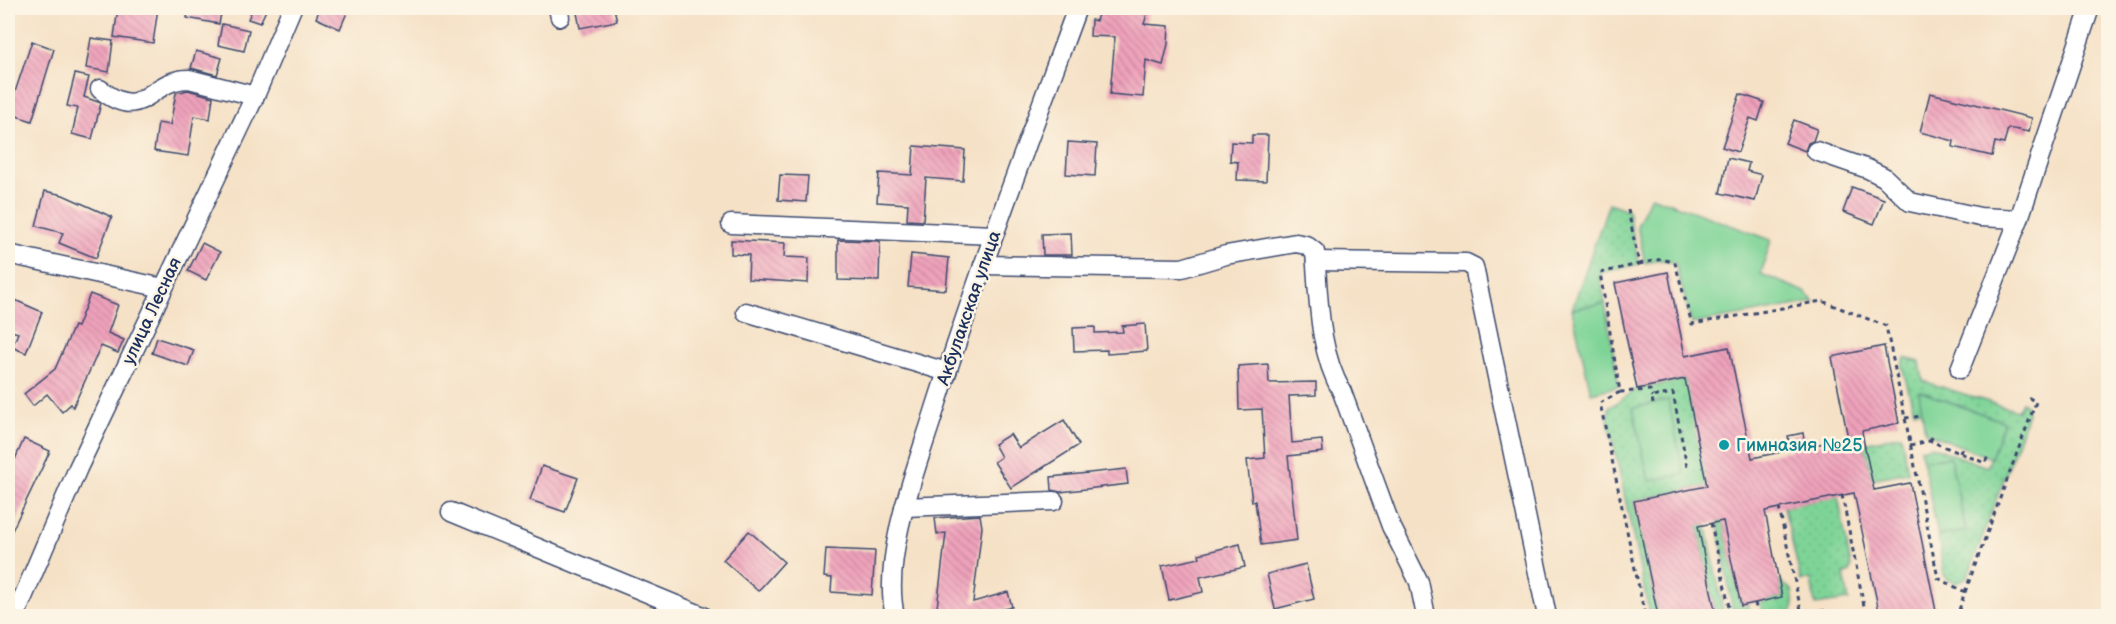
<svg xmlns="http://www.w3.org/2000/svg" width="2116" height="624" font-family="'Balsamiq Sans',sans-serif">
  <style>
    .grass { fill: url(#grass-dots); stroke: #4c827a; stroke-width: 1.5 }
    .green { fill: #7ed497; stroke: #4c827a; stroke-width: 1.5 }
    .building { fill: url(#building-back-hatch) }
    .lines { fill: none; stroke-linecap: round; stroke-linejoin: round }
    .minor-casing { stroke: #3c4a6e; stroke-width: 21 }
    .path { stroke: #3c4a6e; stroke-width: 3; stroke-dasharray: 4.5 4.5; stroke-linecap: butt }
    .minor { stroke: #fff; stroke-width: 18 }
    .culture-dot { fill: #0f9aa8; stroke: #fcf5e5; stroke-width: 2 }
    .labels { text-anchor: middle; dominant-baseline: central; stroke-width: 5; stroke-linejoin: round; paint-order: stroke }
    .street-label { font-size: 18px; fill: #1b2f5e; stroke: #fcf5e5 }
    .culture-label { font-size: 18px; fill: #0d838f; stroke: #fcf5e5; text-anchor: start }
  </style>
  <defs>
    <pattern id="grass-dots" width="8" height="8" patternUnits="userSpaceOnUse" patternTransform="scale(1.5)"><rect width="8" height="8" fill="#7ed497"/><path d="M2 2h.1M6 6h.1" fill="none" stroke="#6cb685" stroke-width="1.8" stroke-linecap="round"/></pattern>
    <pattern id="building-back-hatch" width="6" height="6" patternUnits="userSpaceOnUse" patternTransform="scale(1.5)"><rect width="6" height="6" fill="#f0a2bb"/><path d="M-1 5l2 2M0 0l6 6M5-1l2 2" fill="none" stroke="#c2849b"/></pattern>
  </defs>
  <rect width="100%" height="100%" fill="#fcf5e5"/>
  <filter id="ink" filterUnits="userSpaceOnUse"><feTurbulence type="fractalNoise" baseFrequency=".0167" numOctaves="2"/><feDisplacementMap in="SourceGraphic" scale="12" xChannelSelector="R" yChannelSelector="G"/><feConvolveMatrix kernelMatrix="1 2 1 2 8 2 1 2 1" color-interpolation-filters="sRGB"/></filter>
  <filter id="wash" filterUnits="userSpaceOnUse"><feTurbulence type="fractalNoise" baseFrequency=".008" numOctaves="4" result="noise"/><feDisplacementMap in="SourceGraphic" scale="24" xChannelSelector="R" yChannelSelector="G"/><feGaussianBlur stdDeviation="1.35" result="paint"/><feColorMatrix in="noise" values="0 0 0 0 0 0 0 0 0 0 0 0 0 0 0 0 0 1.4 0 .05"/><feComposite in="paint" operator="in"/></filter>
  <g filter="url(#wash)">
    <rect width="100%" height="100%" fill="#f5e1c6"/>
    <g class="grass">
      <path d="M1609 203 1628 210 1639 264 1600 273 1605 303 1572 309Z"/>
      <path d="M1905 358 1920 362 1923 381 2017 411 2022 402 2027 406 2028 414 1968 576 1957 583 1949 580 1944 575 1938 536 1966 531 1950 457 1923 460 1920 449 1931 446 1987 467 2004 422 1920 391 1922 410 1914 411 1902 366Z"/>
      <path d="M1685 379 1745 484 1690 489 1634 501 1658 616H1650L1608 418 1609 408 1637 389Z"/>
      <path d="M1901 435 1908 472 1871 479 1864 443Z"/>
      <path d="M1838 496 1851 567 1850 572 1844 575 1849 600 1815 605 1811 579 1801 581 1784 507Z"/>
      <path d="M1723 521 1741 605 1748 604 1751 616H1737L1733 612 1718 522Z"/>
      <path d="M1706 524 1724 616H1715H1716L1698 526Z"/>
      <path d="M1779 581 1792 590 1794 606 1790 613 1763 616 1760 602 1782 597Z"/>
    </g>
    <g class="green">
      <path d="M1651 196 1771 240 1761 274 1805 292 1814 302 1692 324 1675 263 1662 260 1645 263 1637 226Z"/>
      <path d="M1605 303 1619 386 1591 393 1572 309Z"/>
      <path d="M1919 391 2004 422 1991 458 1925 432Z"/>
      <path d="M1668 400 1684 474 1649 481 1633 408Z"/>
      <path d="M1950 457 1966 531 1938 536 1923 460Z"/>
    </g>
    <g id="blocks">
      <g class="building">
        <path d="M118 8H158L153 43 114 37Z"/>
        <path d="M189 8H222L219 24 187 18Z"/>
        <path d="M253 8H267L260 23 248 19Z"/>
        <path d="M320 8H349L340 29 316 18Z"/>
        <path d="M576 8H614L617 21 580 28Z"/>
        <path d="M1100 8H1149L1144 24 1169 26 1168 44 1163 65 1146 60 1143 97 1110 94 1115 37 1090 36 1091 20 1096 21Z"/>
        <path d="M222 24 249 30 244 51 218 45Z"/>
        <path d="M91 38 113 41 109 72 86 68Z"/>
        <path d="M32 41 54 49 32 121 8 113Z"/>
        <path d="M196 51 222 58 217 75 191 68Z"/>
        <path d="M75 74 89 77 84 97 101 103 92 139 72 134 78 108 67 106Z"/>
        <path d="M188 90 213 97 210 119 194 116 188 156 154 151 158 123 170 125 176 93Z"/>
        <path d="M1930 93 2032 118 2029 132 2008 128 2004 144 1995 142 1992 156 1953 147 1954 141 1920 132Z"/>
        <path d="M1740 94 1764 102 1758 121 1750 118 1738 152 1722 147Z"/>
        <path d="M1794 120 1817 129 1813 141 1808 143 1805 151 1785 143Z"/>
        <path d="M1252 135H1268L1266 181 1237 180 1238 162 1230 161 1231 142 1252 143Z"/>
        <path d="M1068 142 1097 144 1095 176 1066 174Z"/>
        <path d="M914 146 965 150 963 181 926 178 923 221 907 220 908 204 877 202 879 173 912 175Z"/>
        <path d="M1728 158 1749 163 1747 171 1762 175 1755 201 1720 193Z"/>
        <path d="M780 175 808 176 806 202 778 200Z"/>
        <path d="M1852 187 1884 199 1874 224 1843 212Z"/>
        <path d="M45 191 63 195 112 217 96 258 59 243 63 233 36 226Z"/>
        <path d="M1071 233 1072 255H1043L1042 234Z"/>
        <path d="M731 240 785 243 784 257 809 258 808 283 748 279 749 255 731 254Z"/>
        <path d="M838 240 880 241 879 281 838 280Z"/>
        <path d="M202 243 220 252 206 280 188 271Z"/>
        <path d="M911 254 949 258 946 290 908 287Z"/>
        <path d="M1668 272 1685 356 1729 347 1752 458 1791 450 1788 436 1803 433 1805 447 1848 438 1832 357 1884 346 1899 423 1862 431 1864 443 1874 490 1910 483 1936 611 1910 616H1880L1854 493 1765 511 1782 597 1741 606 1723 521 1698 526 1716 616H1658L1634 501 1707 486 1685 379 1637 389 1615 283Z"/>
        <path d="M90 294 118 305 108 333 124 340 118 353 101 346 73 407 71 404 62 412 47 394 33 406 24 394 55 369 74 326 77 327Z"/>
        <path d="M8 297 42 312 26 353 12 347 18 333 8 330Z"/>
        <path d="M1145 324 1147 351 1107 354V350L1074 351 1073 328 1095 327V333L1123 332 1122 326Z"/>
        <path d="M157 338 194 350 188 366 152 353Z"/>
        <path d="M1268 364 1269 383 1316 382V395L1289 396 1292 443 1322 440 1323 452 1288 456 1297 540 1261 545 1255 501 1252 502 1247 460 1265 458 1262 409 1239 410 1238 366Z"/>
        <path d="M1064 420 1079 445 1011 488 994 462 1001 457 994 444 1010 434 1019 448Z"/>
        <path d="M24 439 50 451 8 539V475Z"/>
        <path d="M542 466 578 478 565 512 530 500Z"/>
        <path d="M1126 469 1128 484 1060 492 1052 490 1051 477Z"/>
        <path d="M980 515 982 527 973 602 1008 592 1012 607 978 616H936L946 533 937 534 935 518Z"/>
        <path d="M749 531 784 562 758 591 723 560Z"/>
        <path d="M1240 544 1245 567 1200 577 1203 592 1169 600 1162 566 1200 558 1199 554Z"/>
        <path d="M826 549 875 551 872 595 831 592 832 578 824 577Z"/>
        <path d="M1306 564 1314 599 1275 609 1267 574Z"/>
      </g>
    </g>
  </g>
  <g filter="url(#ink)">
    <use href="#blocks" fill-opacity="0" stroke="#3c4a6e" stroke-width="1.5"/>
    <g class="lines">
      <g class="minor-casing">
        <g id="minor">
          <path d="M558 8 560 17"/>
          <path d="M100 89C144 125 148 79 189 79L255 96"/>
          <path d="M1816 151 1868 169 1884 177 1910 202 1980 217 2019 219 2090 8"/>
          <path d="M731 224 994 235"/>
          <path d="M8 254 163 288"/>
          <path d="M1316 261 1466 263 1474 267 1547 616"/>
          <path d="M983 265 1182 268 1226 255 1296 243 1306 245 1315 252C1319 299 1318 350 1342 392L1391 526 1419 582 1426 616"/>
          <path d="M746 312 947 372"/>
          <path d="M1960 369 2019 219"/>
          <path d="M904 507 1054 501"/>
          <path d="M451 512 703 616"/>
          <path d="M15 616 78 468 255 96 292 8"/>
          <path d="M895 616C881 557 917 467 935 409 978 274 1028 141 1077 8"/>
        </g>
      </g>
      <g class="path">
        <path d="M1628 210 1639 264 1600 273 1620 392 1600 403 1645 616"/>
        <path d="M1639 264 1662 259 1675 263 1692 324 1822 301 1886 326 1938 578 1965 592 1957 616"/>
        <path d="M1620 392 1650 390 1652 397"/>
        <path d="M1653 404 1652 397 1673 393 1687 467H1683"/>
        <path d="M1905 418 1922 416"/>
        <path d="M1930 441 1933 436"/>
        <path d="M1910 445 1930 441 1985 463 1988 456"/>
        <path d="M1960 453 1962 447"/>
        <path d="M1842 495 1866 616"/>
        <path d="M1779 508 1802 615"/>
        <path d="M1711 523 1731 616"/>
        <path d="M1965 592 2036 402 2026 396"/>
        <path d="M1755 603 1758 616"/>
        <path d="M1794 616 1827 610 1829 616"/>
      </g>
      <use href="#minor" class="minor"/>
    </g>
  </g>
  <circle class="culture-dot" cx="1724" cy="445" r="6"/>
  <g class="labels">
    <g class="street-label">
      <text transform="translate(969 308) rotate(-71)">Акбулакская улица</text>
      <text transform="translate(152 311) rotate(-65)">улица Лесная</text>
    </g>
    <g class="culture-label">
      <text x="1736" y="445">Гимназия №25</text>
    </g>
  </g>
  <rect width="2116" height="624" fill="none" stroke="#fcf5e5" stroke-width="30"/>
</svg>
